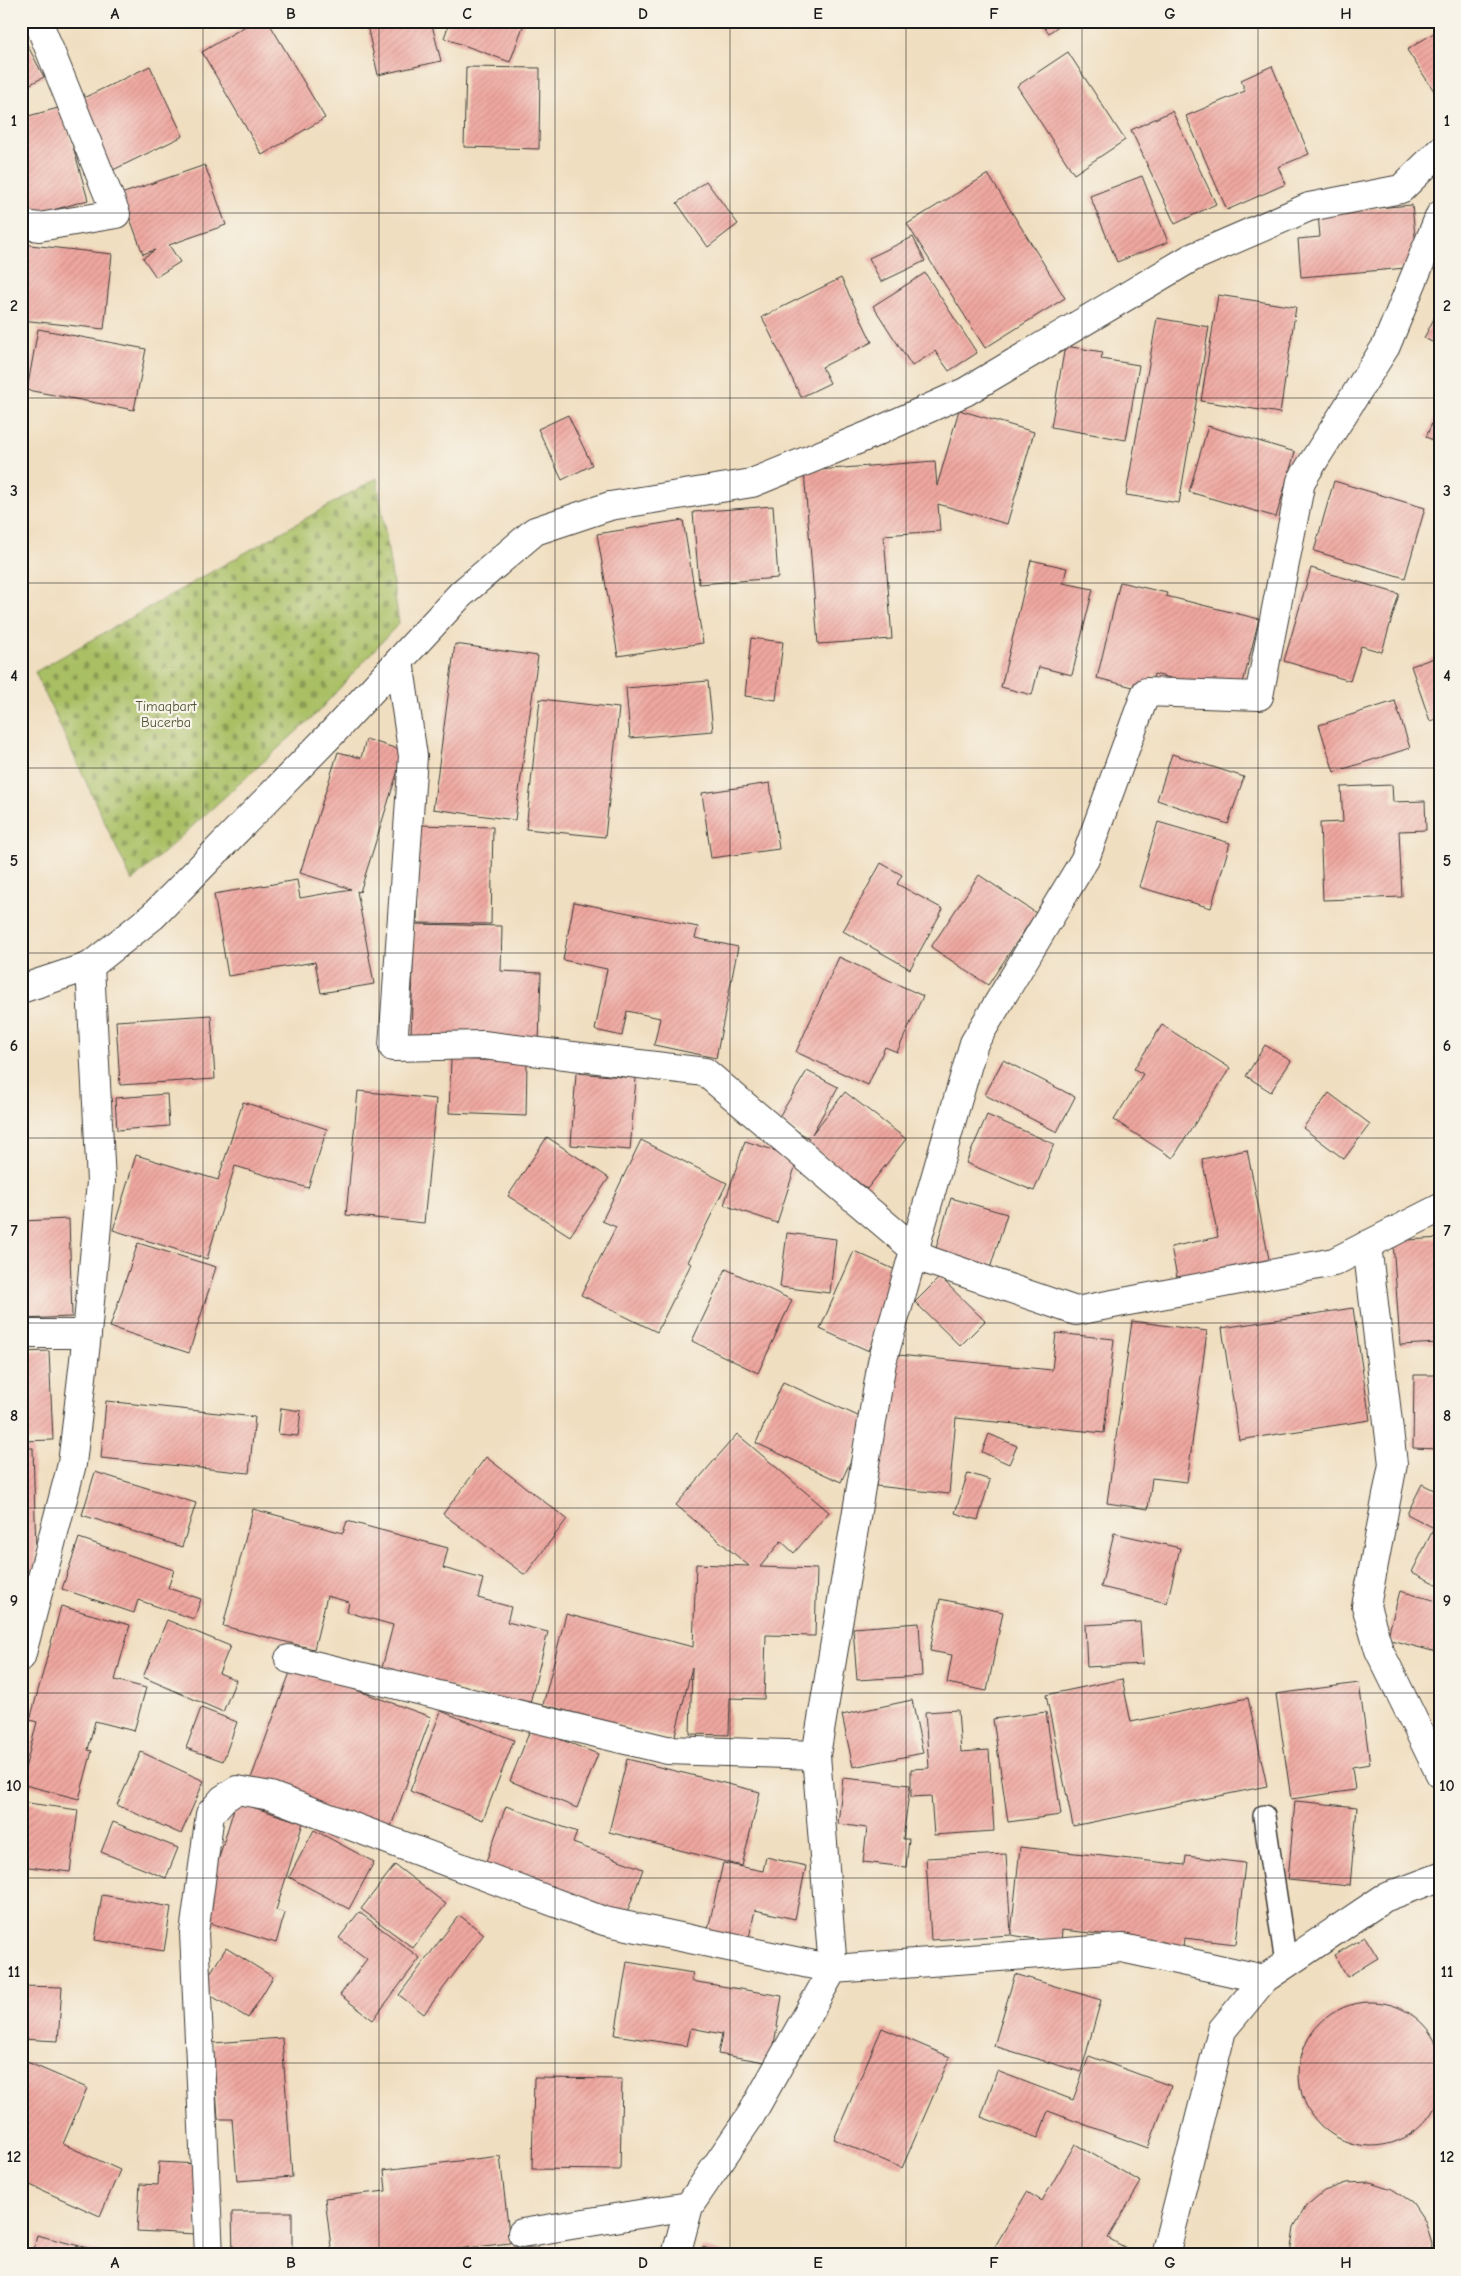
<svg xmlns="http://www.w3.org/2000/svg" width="1461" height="2276" font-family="'Comic Neue',sans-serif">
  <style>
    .cemetery { fill: url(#cemetery-stones); stroke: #626e40 }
    .building { fill: url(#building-hatch) }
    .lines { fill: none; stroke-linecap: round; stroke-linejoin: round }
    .lane-casing { stroke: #3c3935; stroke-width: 24 }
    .street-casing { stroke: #3c3935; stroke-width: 30 }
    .lane { stroke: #fff; stroke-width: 21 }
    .street { stroke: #fff; stroke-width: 28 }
    .grid { fill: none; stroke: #1c1c1c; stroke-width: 1; stroke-opacity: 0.55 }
    .labels { text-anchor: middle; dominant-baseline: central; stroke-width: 4.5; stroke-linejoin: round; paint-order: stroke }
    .park-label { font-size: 14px; fill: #4d5535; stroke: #f7f3e8 }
    .neatline { fill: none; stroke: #1c1c1c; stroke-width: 2 }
    .grid-label { font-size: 16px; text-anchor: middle; font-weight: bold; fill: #1c1c1c }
  </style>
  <defs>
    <pattern id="cemetery-stones" width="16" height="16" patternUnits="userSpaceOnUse" patternTransform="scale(1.25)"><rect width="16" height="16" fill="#a9bf64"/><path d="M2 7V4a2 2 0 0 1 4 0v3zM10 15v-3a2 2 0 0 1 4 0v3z" fill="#899a52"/></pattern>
    <pattern id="building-hatch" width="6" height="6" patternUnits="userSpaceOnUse" patternTransform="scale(1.25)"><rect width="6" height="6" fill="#efa7a0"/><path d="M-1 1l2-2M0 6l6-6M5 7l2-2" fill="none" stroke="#cc8f89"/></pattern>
  </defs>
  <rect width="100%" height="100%" fill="#f7f3e8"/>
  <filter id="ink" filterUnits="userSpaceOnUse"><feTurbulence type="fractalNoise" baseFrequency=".02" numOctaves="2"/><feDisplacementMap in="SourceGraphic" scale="10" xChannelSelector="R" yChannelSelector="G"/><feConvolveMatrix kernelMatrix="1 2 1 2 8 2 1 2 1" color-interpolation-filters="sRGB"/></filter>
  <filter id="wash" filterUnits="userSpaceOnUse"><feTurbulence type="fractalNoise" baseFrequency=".0096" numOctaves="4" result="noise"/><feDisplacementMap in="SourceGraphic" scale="20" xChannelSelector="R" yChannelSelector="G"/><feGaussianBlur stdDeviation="1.12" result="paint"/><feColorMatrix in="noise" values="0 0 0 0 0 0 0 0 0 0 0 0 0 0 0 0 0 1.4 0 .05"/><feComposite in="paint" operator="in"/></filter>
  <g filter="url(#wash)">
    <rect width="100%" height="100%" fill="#f0dec0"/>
    <path class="cemetery" d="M377 478 399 623 316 714 132 881 35 672Z"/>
    <g id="blocks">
      <g class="building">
        <path d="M254 21H268L325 118 262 155 202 52Z"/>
        <path d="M366 21H431L441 61 378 75Z"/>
        <path d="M450 21H525L510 62 444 38Z"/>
        <path d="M1039 21H1065L1049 33Z"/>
        <path d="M1440 29V100L1407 50Z"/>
        <path d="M21 33 44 77 21 89Z"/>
        <path d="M1068 52 1125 140 1074 174 1017 86Z"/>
        <path d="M150 66 183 136 109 172 75 102Z"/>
        <path d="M1272 66 1309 154 1278 167 1286 184 1227 210 1186 116 1245 91 1241 80Z"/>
        <path d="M466 67 540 68 539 149 464 147Z"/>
        <path d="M62 107 88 200 32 216 21 186V118Z"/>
        <path d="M1172 111 1216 204 1175 224 1131 130Z"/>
        <path d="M205 165 226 225 169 245 180 262 156 277 143 258 155 250 143 254 121 194Z"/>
        <path d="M988 174 1065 298 985 348 907 224Z"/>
        <path d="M1142 176 1168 242 1117 262 1090 196Z"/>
        <path d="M706 181 738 224 708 247 677 203Z"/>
        <path d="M1412 205 1418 267 1301 277 1298 239 1320 237 1318 213Z"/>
        <path d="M913 237 925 261 881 282 869 258Z"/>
        <path d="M21 244 112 254 104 329 21 320Z"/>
        <path d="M925 273 977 353 949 371 935 351 912 366 873 306Z"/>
        <path d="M841 278 872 342 822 367 830 383 801 397 762 317Z"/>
        <path d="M1218 295 1296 307 1280 413 1201 401Z"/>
        <path d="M1440 307V346L1424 338Z"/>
        <path d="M1157 318 1209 327 1179 503 1126 495Z"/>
        <path d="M38 329 146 349 134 410 27 390Z"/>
        <path d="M1065 346 1103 352 1101 359 1139 365 1126 440 1051 427Z"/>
        <path d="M1440 405V443L1426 437Z"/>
        <path d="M959 410 1034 432 1007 524 938 504 940 531 884 535 892 639 818 644 804 471 935 461 937 486Z"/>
        <path d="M568 415 592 465 562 480 538 429Z"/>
        <path d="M1208 426 1295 452 1276 517 1189 492Z"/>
        <path d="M1334 481 1425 508 1405 578 1314 551Z"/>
        <path d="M773 506 778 578 699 584 693 512Z"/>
        <path d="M683 520 703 643 618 656 597 534Z"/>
        <path d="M1031 560 1067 568 1063 583 1093 589 1072 675 1039 667 1032 695 1001 687Z"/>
        <path d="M1311 568 1399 594 1382 652 1361 646 1350 681 1284 661Z"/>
        <path d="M1120 582 1167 593 1166 596 1259 619 1240 695 1154 674 1149 691 1097 678Z"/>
        <path d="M751 638 783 642 776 700 745 696Z"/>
        <path d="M455 644 538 656 515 820 433 809Z"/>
        <path d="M1440 656V718L1430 721 1411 666Z"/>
        <path d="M708 681 713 731 630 738 626 688Z"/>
        <path d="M540 699 619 708 605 837 526 829Z"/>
        <path d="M1395 701 1410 748 1334 772 1319 725Z"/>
        <path d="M366 739 404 751 360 892 357 891 374 984 321 993 315 962 228 976 214 894 297 880 300 898 351 889 300 873 338 752 361 758Z"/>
        <path d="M1172 754 1244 777 1228 824 1157 800Z"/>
        <path d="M770 783 779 849 711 858 702 793Z"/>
        <path d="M1392 785 1393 802 1425 801 1426 830 1399 831 1402 897 1323 900 1320 823 1343 822 1341 787Z"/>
        <path d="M1158 822 1230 843 1211 908 1139 887Z"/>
        <path d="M419 825 493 827 491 924 417 923Z"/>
        <path d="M881 863 902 875 897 884 943 909 910 969 843 931Z"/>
        <path d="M979 875 1036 913 988 985 931 947Z"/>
        <path d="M574 902 698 927 695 938 738 947 716 1058 654 1045 660 1018 627 1011 622 1036 595 1030 607 969 563 960Z"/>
        <path d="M414 924 502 926 501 971 541 973 539 1043 411 1039Z"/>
        <path d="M839 957 923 996 897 1052 885 1047 868 1085 796 1052Z"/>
        <path d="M211 1015 215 1079 120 1085 116 1021Z"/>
        <path d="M1162 1025 1230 1068 1173 1158 1114 1120 1143 1074 1134 1069Z"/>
        <path d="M1265 1045 1291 1061 1271 1092 1246 1076Z"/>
        <path d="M451 1059 527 1062 526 1116 449 1113Z"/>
        <path d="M1003 1060 1075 1097 1057 1132 985 1095Z"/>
        <path d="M807 1071 838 1087 812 1134 845 1092 906 1139 867 1189 806 1142 809 1138 777 1120Z"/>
        <path d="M576 1073 636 1078 630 1150 571 1145Z"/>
        <path d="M358 1091 436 1099 424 1223 346 1215Z"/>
        <path d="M1329 1093 1370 1124 1344 1159 1303 1128Z"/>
        <path d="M167 1094 169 1126 117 1130 115 1098Z"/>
        <path d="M243 1102 327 1129 308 1188 235 1166 207 1259 113 1230 136 1155 218 1180Z"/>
        <path d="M987 1115 1054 1144 1034 1191 966 1163Z"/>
        <path d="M547 1137 609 1178 570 1236 508 1196Z"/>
        <path d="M641 1140 727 1183 688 1262 691 1264 657 1332 581 1295 616 1227 602 1221Z"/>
        <path d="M745 1141 798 1158 777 1223 724 1205Z"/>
        <path d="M1247 1150 1271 1269 1179 1287 1171 1247 1218 1237 1202 1159Z"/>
        <path d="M951 1198 1007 1214 988 1275 933 1258Z"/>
        <path d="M69 1219 72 1317 21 1319V1221Z"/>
        <path d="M787 1233 836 1239 830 1293 780 1287Z"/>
        <path d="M1440 1238V1343L1400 1345 1393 1241Z"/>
        <path d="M138 1243 216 1267 189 1353 110 1327Z"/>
        <path d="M854 1251 902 1273 869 1351 820 1329Z"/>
        <path d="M726 1269 792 1300 758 1373 692 1341Z"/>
        <path d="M940 1277 985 1321 960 1346 915 1302Z"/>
        <path d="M1353 1308 1370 1420 1239 1440 1222 1328Z"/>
        <path d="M1132 1321 1207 1331 1187 1482 1152 1478 1148 1509 1107 1503Z"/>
        <path d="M1056 1333 1114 1339 1104 1433 956 1418 949 1494 876 1486 888 1354 1052 1370Z"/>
        <path d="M49 1351 53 1440 21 1441V1352Z"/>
        <path d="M1414 1375H1440V1449L1413 1448Z"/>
        <path d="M783 1382 869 1421 841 1482 756 1443Z"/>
        <path d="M106 1401 255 1417 249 1473 101 1458Z"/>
        <path d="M281 1408 301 1411 298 1436 278 1434Z"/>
        <path d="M737 1434 829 1512 794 1553 781 1541 760 1567 817 1569 815 1636 766 1635 764 1699 730 1698 729 1735 690 1734 692 1667 674 1739 543 1705 566 1614 693 1647 696 1564 749 1566 676 1505Z"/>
        <path d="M989 1434 1017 1446 1009 1464 982 1452Z"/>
        <path d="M21 1448H33L37 1586 21 1587Z"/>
        <path d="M486 1457 567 1519 525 1575 443 1514Z"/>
        <path d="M95 1472 196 1503 182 1547 82 1515Z"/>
        <path d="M968 1473 990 1480 978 1520 955 1513Z"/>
        <path d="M1422 1484 1440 1493V1586L1412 1572 1434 1528 1407 1514Z"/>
        <path d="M253 1509 343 1533 347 1521 448 1548 443 1568 483 1579 478 1598 511 1607 507 1622 548 1632 529 1707 382 1668 393 1625 347 1612 349 1602 327 1596 314 1649 223 1626Z"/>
        <path d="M1114 1533 1180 1548 1167 1603 1101 1587Z"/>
        <path d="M79 1538 174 1570 168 1588 201 1599 194 1619 138 1600 134 1613 62 1589Z"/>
        <path d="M1400 1591 1440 1602V1653L1387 1639Z"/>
        <path d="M940 1599 1003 1612 987 1691 947 1683 952 1655 930 1651Z"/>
        <path d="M61 1606 130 1625 115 1680 146 1688 134 1731 95 1721 88 1750 92 1751 79 1799 21 1784 37 1722 30 1720Z"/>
        <path d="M167 1620 230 1646 219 1673 236 1680 223 1712 143 1677Z"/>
        <path d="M1140 1622 1143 1664 1087 1667 1085 1625Z"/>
        <path d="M919 1623 922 1676 857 1680 853 1628Z"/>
        <path d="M292 1667 431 1717 389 1832 250 1781Z"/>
        <path d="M1122 1679 1131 1722 1248 1698 1267 1786 1073 1826 1046 1695Z"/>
        <path d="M1359 1683 1370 1764 1352 1767 1355 1790 1291 1799 1276 1694Z"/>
        <path d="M912 1700 923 1753 853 1767 842 1715Z"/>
        <path d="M201 1708 237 1722 223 1761 186 1748Z"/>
        <path d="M958 1710 961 1752 989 1750 994 1831 934 1835 931 1796 911 1797V1769L929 1768 925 1712Z"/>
        <path d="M441 1711 514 1740 483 1820 410 1791Z"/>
        <path d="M1046 1712 1061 1815 1008 1822 993 1719Z"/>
        <path d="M531 1728 598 1754 577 1808 510 1781Z"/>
        <path d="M141 1752 204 1781 181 1834 117 1805Z"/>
        <path d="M627 1759 760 1792 742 1866 609 1832Z"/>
        <path d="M843 1778 910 1785 903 1839H909L906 1867 863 1862 867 1828 838 1824Z"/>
        <path d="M1295 1801 1357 1807 1350 1886 1288 1880Z"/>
        <path d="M21 1802 78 1810 70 1872 21 1866Z"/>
        <path d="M236 1802 303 1823 276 1910 285 1913 276 1943 200 1920Z"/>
        <path d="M506 1806 577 1832 573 1843 643 1869 624 1921 483 1870Z"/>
        <path d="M113 1822 178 1848 166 1878 101 1852Z"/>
        <path d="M314 1830 374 1862 349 1909 289 1877Z"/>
        <path d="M1020 1847 1185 1865 1186 1856 1245 1863 1236 1944 1184 1938 1182 1960 1108 1952 1110 1935 1062 1930 1061 1943 1011 1935 931 1940 926 1858 1006 1854 1011 1934Z"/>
        <path d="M766 1857 806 1866 795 1919 755 1910 747 1947 706 1938 723 1863 763 1871Z"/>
        <path d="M395 1865 446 1904 413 1948 361 1909Z"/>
        <path d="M102 1895 171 1907 164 1951 95 1940Z"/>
        <path d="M359 1912 420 1958 373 2020 340 1995 367 1959 339 1938Z"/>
        <path d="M459 1915 484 1934 424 2014 399 1995Z"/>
        <path d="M1365 1937 1378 1958 1347 1977 1334 1955Z"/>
        <path d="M226 1948 273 1977 248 2018 200 1989Z"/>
        <path d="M627 1962 693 1973 691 1981 782 1996 771 2063 718 2054 722 2034 691 2028 687 2046 615 2035Z"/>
        <path d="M1015 1974 1101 2000 1081 2072 994 2046Z"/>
        <path d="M21 1986 62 1987 58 2041 21 2039Z"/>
        <circle cx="1371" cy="2074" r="72"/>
        <path d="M882 2028 950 2057 902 2168 834 2139Z"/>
        <path d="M282 2038 292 2177 237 2181 232 2119H218L213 2043Z"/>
        <path d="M1089 2056 1171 2086 1148 2148 1048 2111 1038 2138 981 2117 997 2071 1073 2100Z"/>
        <path d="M27 2062 87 2088 63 2144 120 2170 100 2216 21 2181V2076Z"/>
        <path d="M534 2078 622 2079 620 2170 532 2169Z"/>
        <path d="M1075 2144 1141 2182 1108 2238 1126 2248 1123 2255H990L1027 2192 1042 2201Z"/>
        <path d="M500 2156 510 2243 405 2255H332L325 2198 386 2191 384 2170Z"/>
        <path d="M159 2162 199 2164 196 2234 137 2231 140 2184 158 2185Z"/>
        <path d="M1370 2182 1392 2189 1412 2202 1425 2221 1432 2244 1431 2255H1290L1294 2227 1306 2206 1324 2191 1346 2183Z"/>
        <path d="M232 2212H292V2255H233Z"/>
        <path d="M37 2235 110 2254V2255H33Z"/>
        <path d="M504 2247 644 2252V2255H504Z"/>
        <path d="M702 2247 725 2254V2255H699Z"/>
      </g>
    </g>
  </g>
  <g filter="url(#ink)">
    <use href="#blocks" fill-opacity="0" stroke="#3c3935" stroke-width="1"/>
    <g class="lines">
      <g class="lane-casing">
        <path id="lane" d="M1264 1816 1286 1963"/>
      </g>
      <g class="street-casing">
        <g id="street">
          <path d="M21 224 39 227 116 214 38 21"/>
          <path d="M399 661 413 756 393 1047 483 1045 705 1072 927 1260 1076 1311 1334 1262 1440 1208"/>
          <path d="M21 989 90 966 153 916 334 731 461 594 535 531 610 506 752 483 867 436 965 392 1191 258 1309 207 1401 189 1440 151"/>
          <path d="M1367 1245 1393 1464 1366 1606 1379 1650 1440 1774"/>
          <path d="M21 1334H87"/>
          <path d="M21 1657 72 1464 87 1334 101 1182 90 966"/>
          <path d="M289 1659 667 1750 816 1755"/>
          <path d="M522 2233 689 2206"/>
          <path d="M209 2255 194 1933 210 1814 223 1799 237 1790 271 1796 604 1921 833 1969 816 1755 882 1362 974 1043 1085 859 1146 692 1259 696 1301 481 1386 346 1440 215"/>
          <path d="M676 2255 689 2206 751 2115 833 1969 1122 1948 1264 1979"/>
          <path d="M1165 2255 1222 2030 1264 1979 1384 1898 1440 1877"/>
        </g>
      </g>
      <use href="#lane" class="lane"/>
      <use href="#street" class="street"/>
    </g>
  </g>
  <path class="grid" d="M203 21V2255M379 21V2255M555 21V2255M730 21V2255M906 21V2255M1082 21V2255M1258 21V2255M21 213H1440M21 398H1440M21 583H1440M21 768H1440M21 953H1440M21 1138H1440M21 1323H1440M21 1508H1440M21 1693H1440M21 1878H1440M21 2063H1440"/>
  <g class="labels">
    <g class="park-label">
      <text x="166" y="706">Timaqbart<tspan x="166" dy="16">Bucerba</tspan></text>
    </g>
  </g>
  <rect width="1461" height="2276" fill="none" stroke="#f7f3e8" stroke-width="55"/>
  <rect x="28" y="28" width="1406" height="2220" class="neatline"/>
  <g class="grid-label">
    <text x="115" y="19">A</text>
    <text x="291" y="19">B</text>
    <text x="467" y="19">C</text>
    <text x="643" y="19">D</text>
    <text x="818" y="19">E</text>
    <text x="994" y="19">F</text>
    <text x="1170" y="19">G</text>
    <text x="1346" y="19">H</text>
    <text x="14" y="126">1</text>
    <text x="1447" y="126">1</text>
    <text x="14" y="311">2</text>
    <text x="1447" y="311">2</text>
    <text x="14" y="496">3</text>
    <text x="1447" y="496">3</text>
    <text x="14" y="681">4</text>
    <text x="1447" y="681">4</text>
    <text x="14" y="866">5</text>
    <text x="1447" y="866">5</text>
    <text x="14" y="1051">6</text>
    <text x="1447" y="1051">6</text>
    <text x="14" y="1236">7</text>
    <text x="1447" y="1236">7</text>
    <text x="14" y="1421">8</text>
    <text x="1447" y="1421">8</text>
    <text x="14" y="1606">9</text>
    <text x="1447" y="1606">9</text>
    <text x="14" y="1791">10</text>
    <text x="1447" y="1791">10</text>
    <text x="14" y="1977">11</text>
    <text x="1447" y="1977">11</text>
    <text x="14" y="2162">12</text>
    <text x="1447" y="2162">12</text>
    <text x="115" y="2268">A</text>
    <text x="291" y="2268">B</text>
    <text x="467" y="2268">C</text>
    <text x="643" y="2268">D</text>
    <text x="818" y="2268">E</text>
    <text x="994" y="2268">F</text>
    <text x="1170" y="2268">G</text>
    <text x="1346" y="2268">H</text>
  </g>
</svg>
